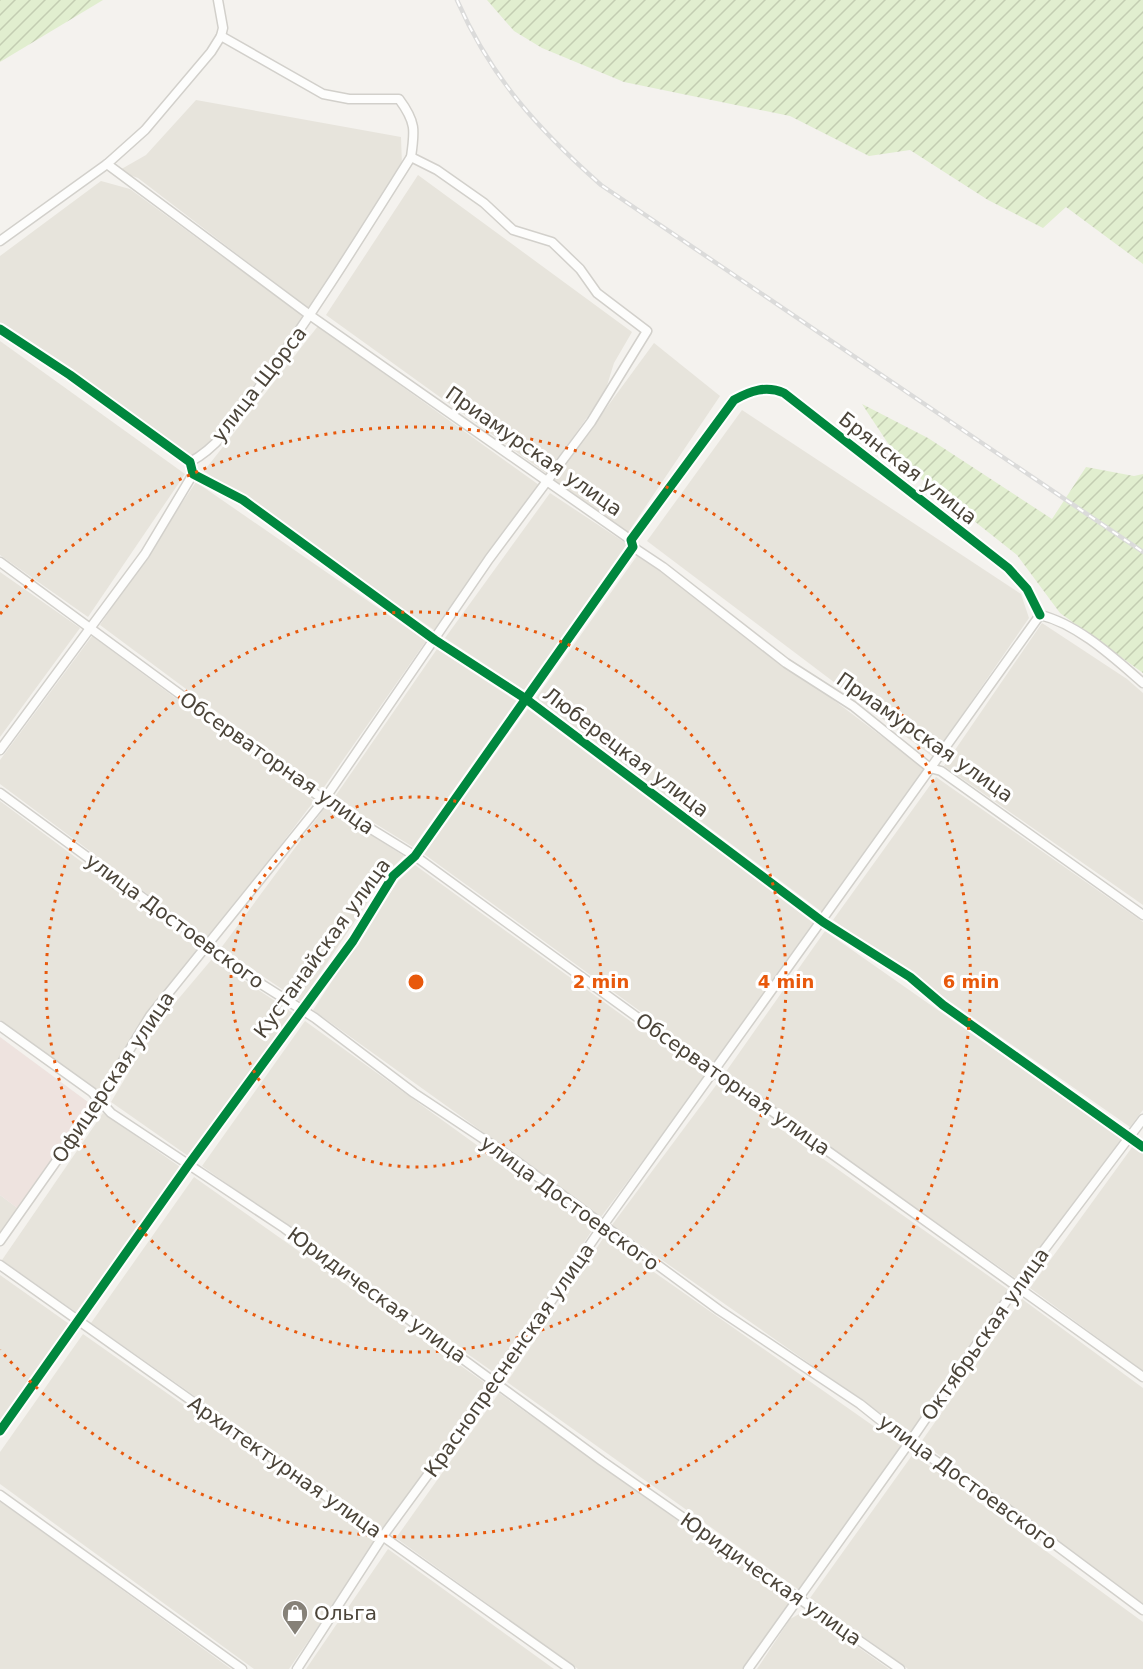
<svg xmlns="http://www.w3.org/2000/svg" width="1143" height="1669" font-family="'DejaVu Sans',sans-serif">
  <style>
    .residential { fill: #e7e4dc }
    .medical { fill: #eee3df }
    .garden { fill: url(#garden-furrows) }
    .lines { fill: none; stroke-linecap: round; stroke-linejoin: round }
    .minor-casing { stroke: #d2d0cb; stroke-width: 11 }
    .minor { stroke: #fdfdfc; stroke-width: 8 }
    .rail-casing { stroke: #dbdbda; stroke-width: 4.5 }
    .rail { stroke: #fff; stroke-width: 2; stroke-dasharray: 7; stroke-linecap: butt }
    .cycleway-casing { stroke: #fff; stroke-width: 13 }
    .cycleway { stroke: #00873e; stroke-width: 9 }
    .ring { fill: none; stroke: #e8590c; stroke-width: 3; stroke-dasharray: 3 6 }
    .labels { text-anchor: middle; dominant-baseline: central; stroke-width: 6; stroke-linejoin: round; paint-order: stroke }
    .street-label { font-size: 20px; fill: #4b4439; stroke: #fff }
    .poi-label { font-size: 20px; fill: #4b4439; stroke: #fff; text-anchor: start }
    .centre { fill: #e8590c; stroke: #fff; stroke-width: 3 }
    .ring-label { font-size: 18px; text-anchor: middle; font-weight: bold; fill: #e8590c; stroke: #fff; stroke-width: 6; stroke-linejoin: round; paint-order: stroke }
  </style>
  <defs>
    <pattern id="garden-furrows" width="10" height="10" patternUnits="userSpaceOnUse" patternTransform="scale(1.5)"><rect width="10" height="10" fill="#e1eecf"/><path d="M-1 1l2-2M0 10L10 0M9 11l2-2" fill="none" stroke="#c3cdb2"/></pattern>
  </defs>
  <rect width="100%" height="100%" fill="#f4f2ee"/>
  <g class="residential">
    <path d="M196 100 401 137 402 165 310 310 138 178 118 171 146 155Z"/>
    <path d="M418 175 632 332 614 363 605 392 547 474 326 315Z"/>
    <path d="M101 181 130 189 306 318 193 463 0 324V256Z"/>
    <path d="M318 326 539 485 434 630 204 471Z"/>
    <path d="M0 341 185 474 88 617 0 555Z"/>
    <path d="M654 343 720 396 627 534 552 482Z"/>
    <path d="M742 410 1021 594 1029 618 933 757 647 541Z"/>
    <path d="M196 482 426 641 322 790 100 625Z"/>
    <path d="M550 493 627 544 524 690 445 638Z"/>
    <path d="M639 553 925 769 822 912 536 698Z"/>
    <path d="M0 572 80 628 0 737Z"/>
    <path d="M1042 623 1127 679 1143 693V905L944 766Z"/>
    <path d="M92 636 314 801 209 940 0 784V760Z"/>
    <path d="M437 649 516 701 413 847 334 798Z"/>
    <path d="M528 709 814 923 714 1065 424 854Z"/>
    <path d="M936 777 1143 922V1110L1130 1127 833 920Z"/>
    <path d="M0 801 201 951 100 1094 0 1020Z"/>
    <path d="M326 806 404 856 387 873 301 1002 221 948Z"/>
    <path d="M415 865 706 1076 601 1217 313 1010 398 881Z"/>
    <path d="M825 931 1122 1139 1018 1280 725 1073Z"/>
    <path d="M212 959 293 1013 191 1158 111 1102 158 1023Z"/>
    <path d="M305 1021 593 1229 496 1374 202 1166Z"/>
    <path d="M717 1084 1010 1291 910 1434 612 1225Z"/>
    <path d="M103 1113 183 1169 80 1315 2 1260Z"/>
    <path d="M1133 1146 1143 1154V1371L1030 1288Z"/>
    <path d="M194 1177 488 1385 385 1530 91 1323Z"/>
    <path d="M0 1195 20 1210 0 1237Z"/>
    <path d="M604 1237 902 1446 799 1590 507 1382Z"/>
    <path d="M0 1275 72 1326 0 1428Z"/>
    <path d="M1022 1299 1143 1388V1604L921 1442Z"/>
    <path d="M83 1334 377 1541 289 1669H254L0 1484V1452Z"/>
    <path d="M499 1393 791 1601 744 1669H578L396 1538Z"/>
    <path d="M913 1454 1143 1622V1669H908L810 1598Z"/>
    <path d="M0 1501 231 1669H0Z"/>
    <path d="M388 1549 554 1669H306Z"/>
    <path d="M801 1613 813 1616 831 1628 889 1669H757L790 1619Z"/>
  </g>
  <path class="medical" d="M0 1037 92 1105 20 1210 0 1195Z"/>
  <g class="garden">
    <path d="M0 0H103L0 62Z"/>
    <path d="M487 0H1143V264L1066 207 1043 228 988 200 910 150 869 156 790 116 624 82 542 48 514 31Z"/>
    <path d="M862 404 928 438 1052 519 1086 467 1134 476 1143 474V673L1060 613 1017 555 901 463Z"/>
  </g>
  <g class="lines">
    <g class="minor-casing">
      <g id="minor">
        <path d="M107 164 311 316 631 540 633 547 663 567 786 663 853 706 930 768 941 771 1143 915"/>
        <path d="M0 241 107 164 145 130 211 52 221 36 223 28 218 0"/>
        <path d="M0 329 70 375 190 462 193 474 243 500 435 640 526 699 823 922 910 977 943 1005 1143 1147"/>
        <path d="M0 562 324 800 415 856 714 1073 758 1101 1143 1377"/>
        <path d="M1040 615C1078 624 1114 658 1143 683"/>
        <path d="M0 750 145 554 193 474 190 462C222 445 242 410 263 382 316 309 363 233 411 157 415 130 416 122 399 99H349L323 94 221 36"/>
        <path d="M0 793 258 982 315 1018 414 1093 512 1158 719 1310 860 1404 909 1443 1002 1505 1143 1610"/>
        <path d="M0 1026 92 1092 111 1113 284 1228 602 1461 900 1669"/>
        <path d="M0 1241 98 1102 150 1016 324 800 489 559 591 422 647 331 597 293 580 269 552 242 513 230 484 203 437 170 411 157"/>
        <path d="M0 1265 570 1669"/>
        <path d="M0 1431 189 1164 353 941 393 876 415 856 633 547 631 540 734 400C750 391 766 385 784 393L1008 568 1027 589 1040 615"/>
        <path d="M0 1495 242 1669"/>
        <path d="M297 1669 383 1536 495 1383 602 1227 1040 615"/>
        <path d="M748 1669 909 1443 1016 1287 1143 1119"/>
      </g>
    </g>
    <use href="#minor" class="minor"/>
    <g class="rail-casing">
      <path id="rail" d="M457 0C491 78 538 129 601 185L1143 552"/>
    </g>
    <use href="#rail" class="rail"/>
    <g class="cycleway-casing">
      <g id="cycleway">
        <path d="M0 329 70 375 190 462 193 474 243 500 435 640 526 699 823 922 910 977 943 1005 1143 1147"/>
        <path d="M0 1431 189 1164 353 941 393 876 415 856 633 547 631 540 734 400C750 391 766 385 784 393L1008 568 1027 589 1040 615"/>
      </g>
    </g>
    <use href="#cycleway" class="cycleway"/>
  </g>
  <g class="ring">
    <circle cx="416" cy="982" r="185"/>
    <circle cx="416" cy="982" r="370"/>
    <path d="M0 614A555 555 0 1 1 0 1350"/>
  </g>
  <defs>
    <g id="shop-pin" transform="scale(1.35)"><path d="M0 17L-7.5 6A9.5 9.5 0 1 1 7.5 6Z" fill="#868178" stroke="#fff"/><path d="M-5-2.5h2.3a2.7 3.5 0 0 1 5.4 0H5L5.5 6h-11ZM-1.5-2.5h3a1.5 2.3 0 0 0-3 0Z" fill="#fff"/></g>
  </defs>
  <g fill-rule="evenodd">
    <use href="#shop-pin" x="295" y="1613"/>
  </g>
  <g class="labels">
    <g class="street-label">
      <text transform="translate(259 384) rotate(-52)">улица Щорса</text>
      <text transform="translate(534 451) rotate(35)">Приамурская улица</text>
      <text transform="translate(908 468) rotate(38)">Брянская улица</text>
      <text transform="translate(925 737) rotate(35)">Приамурская улица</text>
      <text transform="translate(626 752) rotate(37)">Люберецкая улица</text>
      <text transform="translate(277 763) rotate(35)">Обсерваторная улица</text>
      <text transform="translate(175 921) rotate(36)">улица Достоевского</text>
      <text transform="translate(322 948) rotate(-54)">Кустанайская улица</text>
      <text transform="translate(113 1077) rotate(-56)">Офицерская улица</text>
      <text transform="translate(733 1084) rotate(35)">Обсерваторная улица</text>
      <text transform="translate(570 1203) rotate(36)">улица Достоевского</text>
      <text transform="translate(377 1295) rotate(36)">Юридическая улица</text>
      <text transform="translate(985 1334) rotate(-55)">Октябрьская улица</text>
      <text transform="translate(509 1360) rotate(-55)">Краснопресненская улица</text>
      <text transform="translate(285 1467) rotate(35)">Архитектурная улица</text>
      <text transform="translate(968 1482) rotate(36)">улица Достоевского</text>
      <text transform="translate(771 1579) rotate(35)">Юридическая улица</text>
    </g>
    <g class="poi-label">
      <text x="314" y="1613">Ольга</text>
    </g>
  </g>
  <circle cx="416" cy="982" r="9" class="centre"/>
  <g class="ring-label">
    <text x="601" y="988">2 min</text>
    <text x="786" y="988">4 min</text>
    <text x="971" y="988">6 min</text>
  </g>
</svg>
